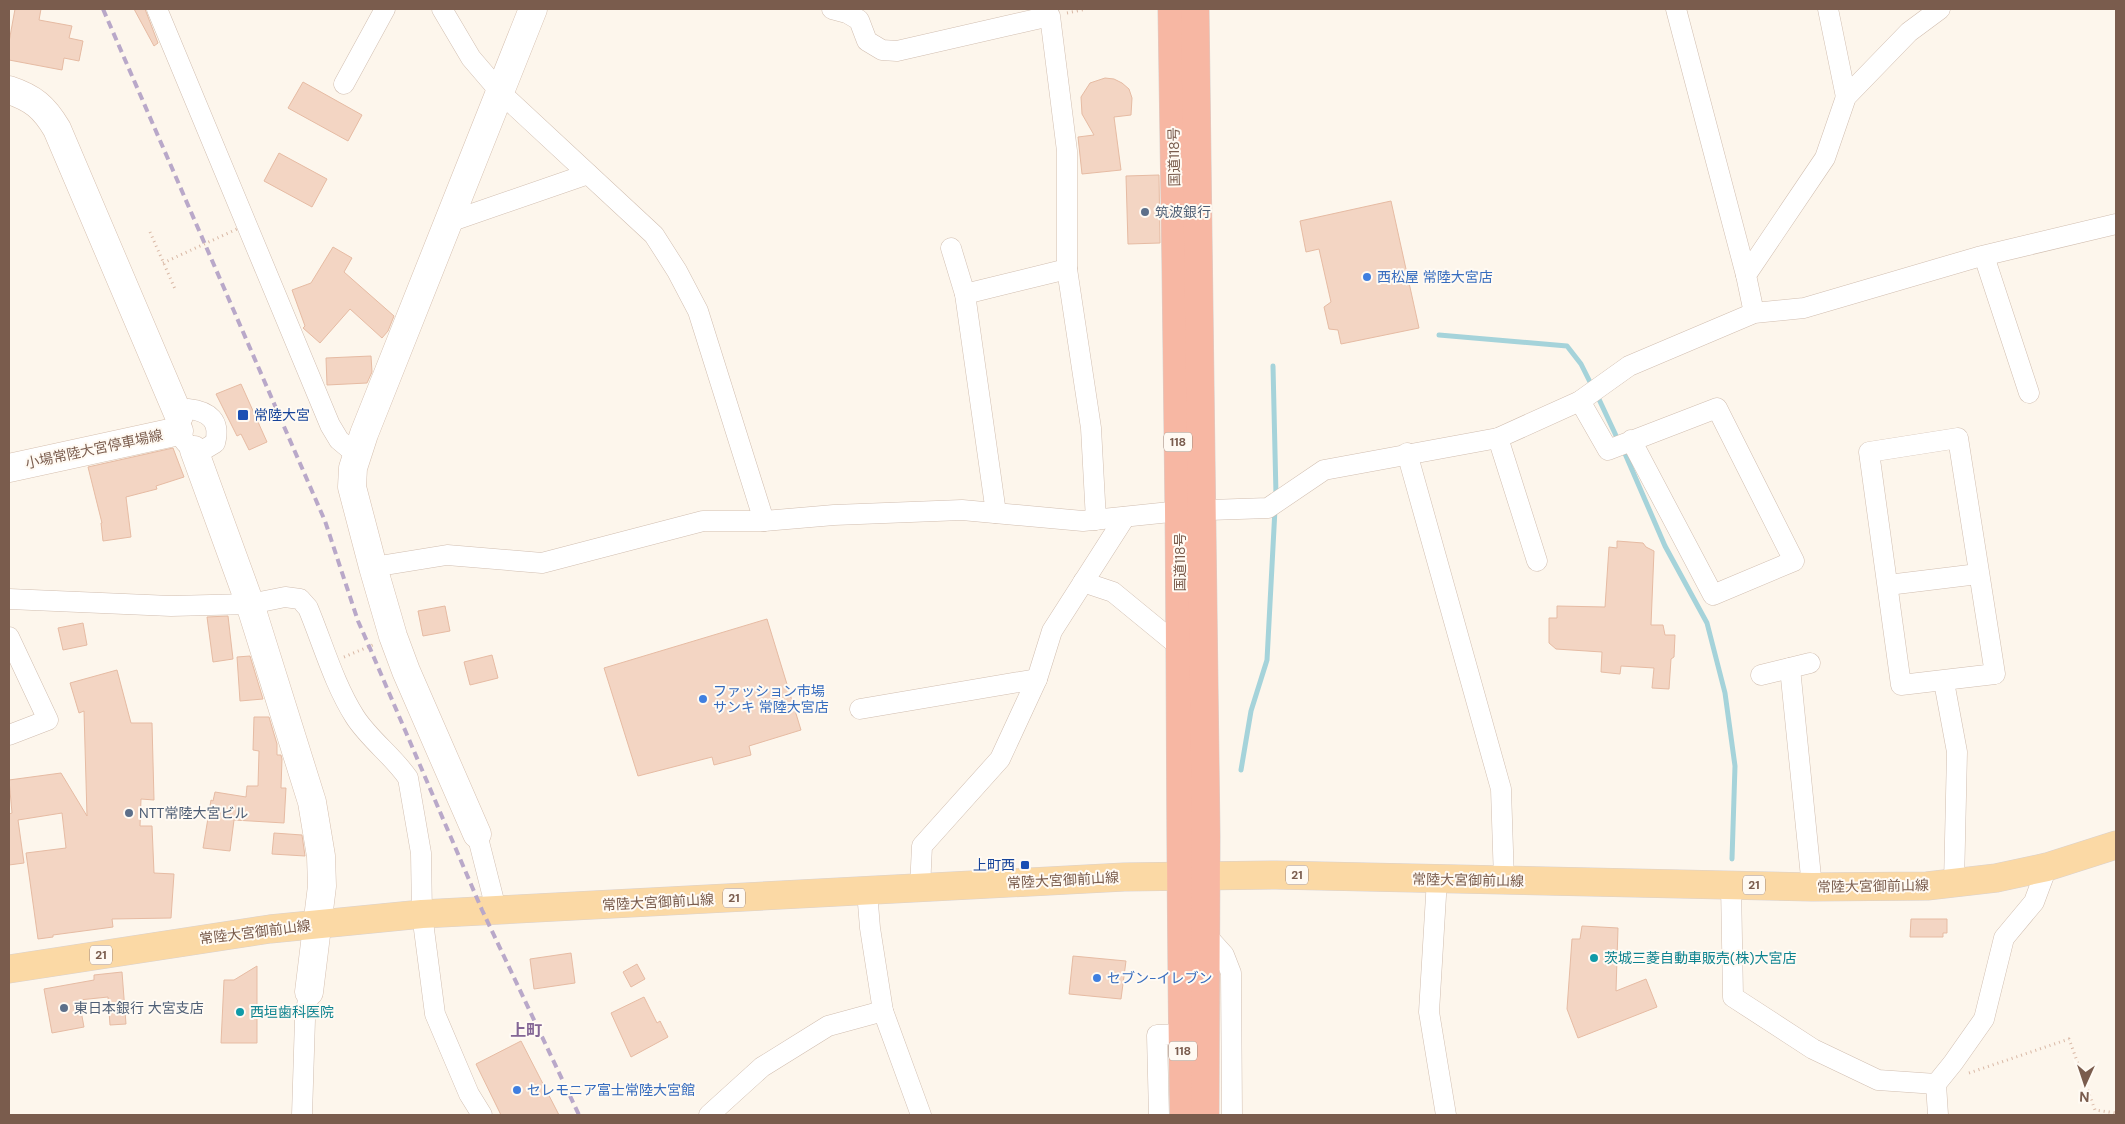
<svg xmlns="http://www.w3.org/2000/svg" width="2125" height="1124" font-family="'DM Sans','Noto Sans JP',sans-serif">
  <style>
    .lines { fill: none; stroke-linecap: round; stroke-linejoin: round }
    .stream { stroke: #a5d3da; stroke-width: 5 }
    .building { fill: #f3d5c3; stroke: #e6bba3 }
    .street-casing { stroke: #d1beb0; stroke-width: 21 }
    .secondary-casing { stroke: #d6c0b0; stroke-width: 29 }
    .primary-casing { stroke: #dad1cd; stroke-width: 29 }
    .highway-casing { stroke: #dad1cd; stroke-width: 29 }
    .path { stroke: #d9b8a5; stroke-width: 3; stroke-dasharray: 1 4; stroke-linecap: butt }
    .street { stroke: #fff; stroke-width: 20 }
    .secondary { stroke: #fff; stroke-width: 28 }
    .primary { stroke: #fbd9a5; stroke-width: 28 }
    .highway { stroke: #f7b7a3; stroke-width: 28 }
    .rail { stroke: #b9a8c9; stroke-width: 4; stroke-dasharray: 8 5; stroke-linecap: butt }
    .path-bridge { stroke: #d9b8a5; stroke-width: 3; stroke-dasharray: 1 4; stroke-linecap: butt }
    .service-dot { fill: #5c6f8a; stroke: #fffaf3; stroke-width: 2 }
    .shop-dot { fill: #3f7fe0; stroke: #fffaf3; stroke-width: 2 }
    .transit-dot { fill: #1a4fb4; stroke: #fffaf3; stroke-width: 2 }
    .culture-dot { fill: #0f9aa8; stroke: #fffaf3; stroke-width: 2 }
    .labels { text-anchor: middle; dominant-baseline: central; stroke-width: 4; stroke-linejoin: round; paint-order: stroke }
    .shield { fill: #fffaf3; stroke: #a28b7f; stroke-width: 1 }
    .shield-label { font-size: 12px; font-weight: bold; fill: #7a5c4d }
    .street-label { font-size: 14px; fill: #7a5c4d; stroke: #fffaf3 }
    .service-label { font-size: 14px; fill: #4e5e75; stroke: #fffaf3; text-anchor: start }
    .shop-label { font-size: 14px; fill: #366cbe; stroke: #fffaf3; text-anchor: start }
    .transit-label { font-size: 14px; fill: #164399; stroke: #fffaf3; text-anchor: start }
    .culture-label { font-size: 14px; fill: #0d838f; stroke: #fffaf3; text-anchor: start }
    .quarter-label { font-size: 16px; font-weight: bold; fill: #846695; stroke: #fffaf3 }
  </style>
  <rect width="100%" height="100%" fill="#fdf6ec"/>
  <g class="lines">
    <g class="stream">
      <path d="M1439 335 1567 346 1581 364 1593 388"/>
      <path d="M1273 366 1276 495"/>
      <path d="M1597 395 1619 442"/>
      <path d="M1623 449 1665 546 1707 623 1725 693 1735 766 1732 859"/>
      <path d="M1241 770 1251 711 1267 660 1275 509"/>
    </g>
  </g>
  <g class="building">
    <path d="M15 9H41L39 20 72 26 69 38 83 41 79 61 64 58 62 70 9 60V42Z"/>
    <path d="M134 9H145L158 43 154 46Z"/>
    <path d="M1105 78 1114 79 1122 83 1129 89 1132 98 1131 115 1114 117 1121 170 1082 174 1078 137 1094 135 1082 114 1081 97 1090 83Z"/>
    <path d="M303 82 362 115 348 141 288 108Z"/>
    <path d="M279 153 327 179 312 207 264 181Z"/>
    <path d="M1159 175 1160 243 1128 244 1126 176Z"/>
    <path d="M1391 201 1419 328 1341 344 1338 330 1329 329 1324 307 1331 302 1319 249 1306 252 1300 221Z"/>
    <path d="M333 247 352 258 344 272 394 316 388 331 382 338 350 309 320 343 303 328 305 326 292 290 311 283Z"/>
    <path d="M371 356 372 372 367 383 327 385 326 358Z"/>
    <path d="M241 384 267 442 249 450 241 434 237 436 216 394Z"/>
    <path d="M173 448 184 477 156 486 157 489 126 497 131 537 103 541 101 523H102L88 467Z"/>
    <path d="M1617 541 1643 543 1646 547 1654 551 1651 625H1663L1665 635H1675L1674 657 1671 659 1669 689 1652 688 1654 668 1621 666 1620 674 1601 672 1602 652 1556 649 1549 643V618H1557V606L1605 607 1609 547 1617 548Z"/>
    <path d="M445 606 450 631 423 636 418 611Z"/>
    <path d="M228 616 233 659 213 662 207 617Z"/>
    <path d="M767 619 801 730 749 746 751 755 714 765 712 757 638 776 604 668Z"/>
    <path d="M83 623 87 645 63 650 58 628Z"/>
    <path d="M492 655 498 678 470 685 464 662Z"/>
    <path d="M250 656 263 699 240 701 237 657Z"/>
    <path d="M117 670 131 723H152L154 800 141 799 140 826H152L154 873 174 874 171 918 112 919 113 927 53 935V937L38 939 26 853 66 848 62 813 18 820 24 863 9 865V814L12 813 9 780 61 773 87 816 84 711 79 713 70 683Z"/>
    <path d="M254 717H269L277 744V755H281L282 759 281 788H286L284 823 234 820 230 851 203 848 211 800 213 801 215 792 246 797 247 786H258L259 751 253 750Z"/>
    <path d="M274 833 302 835 305 856 272 854Z"/>
    <path d="M1911 919H1947V933H1943V937H1910Z"/>
    <path d="M1582 926 1618 928 1616 991 1646 979 1657 1007 1578 1038 1567 1009 1572 939H1580Z"/>
    <path d="M571 953 575 983 534 989 530 959Z"/>
    <path d="M1073 956 1126 961 1121 999 1069 994Z"/>
    <path d="M637 964 645 979 631 987 623 972Z"/>
    <path d="M257 966V1043H221L224 980H234Z"/>
    <path d="M122 972 126 1024 110 1025 108 997 79 1000 84 1027 52 1033 44 989 94 980V975Z"/>
    <path d="M644 997 657 1023 660 1021 668 1037 631 1057 611 1013Z"/>
    <path d="M521 1041 559 1115H501L476 1064Z"/>
  </g>
  <g class="lines">
    <g class="street-casing">
      <g id="street">
        <path d="M157 9 330 425 339 440 357 455"/>
        <path d="M442 9 471 58 501 93 654 235 677 271 698 311 764 521"/>
        <path d="M832 9 847 13 859 20 867 41 882 50 897 51 1050 16 1067 151V269L1091 428 1096 520"/>
        <path d="M1676 9 1746 275"/>
        <path d="M1828 9 1846 97"/>
        <path d="M344 84 385 9"/>
        <path d="M449 222 588 174"/>
        <path d="M951 248 965 294 996 513"/>
        <path d="M1984 256 2029 393"/>
        <path d="M965 294 1067 269"/>
        <path d="M1754 313 1746 275 1825 158 1846 97 1909 32 1940 9"/>
        <path d="M1580 401 1608 450 1717 408 1794 561 1713 595 1631 440"/>
        <path d="M188 409C209 411 221 421 215 443L205 449 194 450C181 441 178 432 179 416Z"/>
        <path d="M1498 438 1537 561"/>
        <path d="M1958 438 1995 674 1901 685 1869 452Z"/>
        <path d="M1407 453 1501 789 1504 881"/>
        <path d="M373 567 447 555 542 563 703 521H764L834 515 962 510 1083 521 1180 511 1268 508 1324 470 1498 438 1580 401 1629 366 1754 313 1804 308 1978 257 2116 224"/>
        <path d="M1083 582 1113 592 1180 647"/>
        <path d="M1888 585 1978 574"/>
        <path d="M9 599 171 606 250 604 285 597 300 599 308 608C323 644 334 684 355 717 370 740 393 756 408 778L421 853 422 914 435 1014 469 1094 482 1115"/>
        <path d="M9 637 48 720 9 735"/>
        <path d="M1790 668 1812 887"/>
        <path d="M1761 675 1810 663"/>
        <path d="M1944 682 1957 752 1954 884"/>
        <path d="M860 709 1037 679"/>
        <path d="M477 834 496 909"/>
        <path d="M1437 879 1429 1012 1446 1115"/>
        <path d="M1731 885 1733 997 1813 1049 1878 1080 1936 1084"/>
        <path d="M920 888 922 846 1000 759 1037 679 1052 631 1125 517"/>
        <path d="M867 891 870 928 883 1011 921 1115"/>
        <path d="M1206 935 1224 955 1231 973 1232 1115"/>
        <path d="M302 1115 305 1019 309 992"/>
        <path d="M709 1115 762 1067 828 1026 883 1011"/>
        <path d="M1159 1115 1157 1035 1182 1034"/>
        <path d="M1938 1115 1936 1084 1953 1063 1984 1019 2004 938 2034 902 2047 867"/>
      </g>
    </g>
    <g class="secondary-casing">
      <g id="secondary">
        <path d="M9 90C33 98 44 107 57 129L179 416"/>
        <path d="M194 450 250 604 312 802 321 856 322 886 309 992"/>
        <path d="M9 468 179 431"/>
        <path d="M477 834 406 671 393 636 373 567 352 487 353 468 364 434 533 9"/>
      </g>
    </g>
    <g class="primary-casing">
      <path id="primary" d="M9 969 270 929 422 914 1124 877 1276 875 1812 887 1927 886 1996 878 2047 867 2116 845"/>
    </g>
    <g class="highway-casing">
      <g id="highway">
        <path d="M1172 9C1174 176 1178 342 1179 509 1181 711 1180 913 1184 1115"/>
        <path d="M1195 9 1206 836 1205 1115"/>
      </g>
    </g>
    <g class="path">
      <path d="M1067 13 1086 9"/>
      <path d="M150 232 175 289"/>
      <path d="M344 657 375 644"/>
      <path d="M1969 1073 2069 1039 2095 1110 2116 1113"/>
    </g>
    <use href="#street" class="street"/>
    <use href="#secondary" class="secondary"/>
    <use href="#primary" class="primary"/>
    <use href="#highway" class="highway"/>
    <path class="rail" d="M103 9 325 521 358 621 369 646 482 910 579 1115"/>
    <path class="path-bridge" d="M163 263 237 229"/>
  </g>
  <g class="service-dot">
    <circle cx="1145" cy="212" r="5"/>
    <circle cx="129" cy="813" r="5"/>
    <circle cx="64" cy="1008" r="5"/>
  </g>
  <g class="shop-dot">
    <circle cx="1367" cy="277" r="5"/>
    <circle cx="703" cy="699" r="5"/>
    <circle cx="1097" cy="978" r="5"/>
    <circle cx="517" cy="1090" r="5"/>
  </g>
  <g class="transit-dot">
    <rect x="237" y="409" width="12" height="12" rx="2.5"/>
    <rect x="1020" y="860" width="10" height="10" rx="2.5"/>
  </g>
  <g class="culture-dot">
    <circle cx="1594" cy="958" r="5"/>
    <circle cx="240" cy="1012" r="5"/>
  </g>
  <g class="labels">
    <g class="shield">
      <rect x="1164" y="432.5" width="28" height="19" rx="4"/>
      <rect x="1286" y="865.5" width="22" height="19" rx="4"/>
      <rect x="1743" y="875.5" width="22" height="19" rx="4"/>
      <rect x="723" y="888.5" width="22" height="19" rx="4"/>
      <rect x="90" y="945.5" width="22" height="19" rx="4"/>
      <rect x="1169" y="1041.5" width="28" height="19" rx="4"/>
    </g>
    <g class="shield-label">
      <text x="1178" y="442">118</text>
      <text x="1297" y="875">21</text>
      <text x="1754" y="885">21</text>
      <text x="734" y="898">21</text>
      <text x="101" y="955">21</text>
      <text x="1183" y="1051">118</text>
    </g>
    <g class="street-label">
      <text transform="translate(1174 157) rotate(-91)">国道118号</text>
      <text transform="translate(94 449) rotate(-12)">小場常陸大宮停車場線</text>
      <text transform="translate(1180 562) rotate(-90)">国道118号</text>
      <text transform="translate(1063 880) rotate(-3)">常陸大宮御前山線</text>
      <text transform="translate(1468 880) rotate(1)">常陸大宮御前山線</text>
      <text transform="translate(1873 886) rotate(-1)">常陸大宮御前山線</text>
      <text transform="translate(658 902) rotate(-3)">常陸大宮御前山線</text>
      <text transform="translate(255 932) rotate(-7)">常陸大宮御前山線</text>
    </g>
    <g class="service-label">
      <text x="1155" y="212">筑波銀行</text>
      <text x="139" y="813">NTT常陸大宮ビル</text>
      <text x="74" y="1008">東日本銀行 大宮支店</text>
    </g>
    <g class="shop-label">
      <text x="1377" y="277">西松屋 常陸大宮店</text>
      <text x="713" y="691">ファッション市場<tspan x="713" dy="16">サンキ 常陸大宮店</tspan></text>
      <text x="1107" y="978">セブン-イレブン</text>
      <text x="527" y="1090">セレモニア富士常陸大宮館</text>
    </g>
    <g class="transit-label">
      <text x="254" y="415">常陸大宮</text>
      <text x="1015" y="865" text-anchor="end">上町西</text>
    </g>
    <g class="culture-label">
      <text x="1604" y="958">茨城三菱自動車販売(株)大宮店</text>
      <text x="250" y="1012">西垣歯科医院</text>
    </g>
    <g class="quarter-label">
      <text x="526" y="1030">上町</text>
    </g>
  </g>
  <rect width="2125" height="1124" fill="none" stroke="#7a5c4d" stroke-width="20"/>
  <g transform="translate(2085 1084) rotate(183)" stroke="#fffaf3" stroke-width="4" paint-order="stroke">
  <path d="M0-4L9 19L0 12L-9 19Z" fill="#7a5c4d"/>
  <text y="-8" font-size="14" font-weight="bold" text-anchor="middle" fill="#7a5c4d">N</text>
  </g>
</svg>
